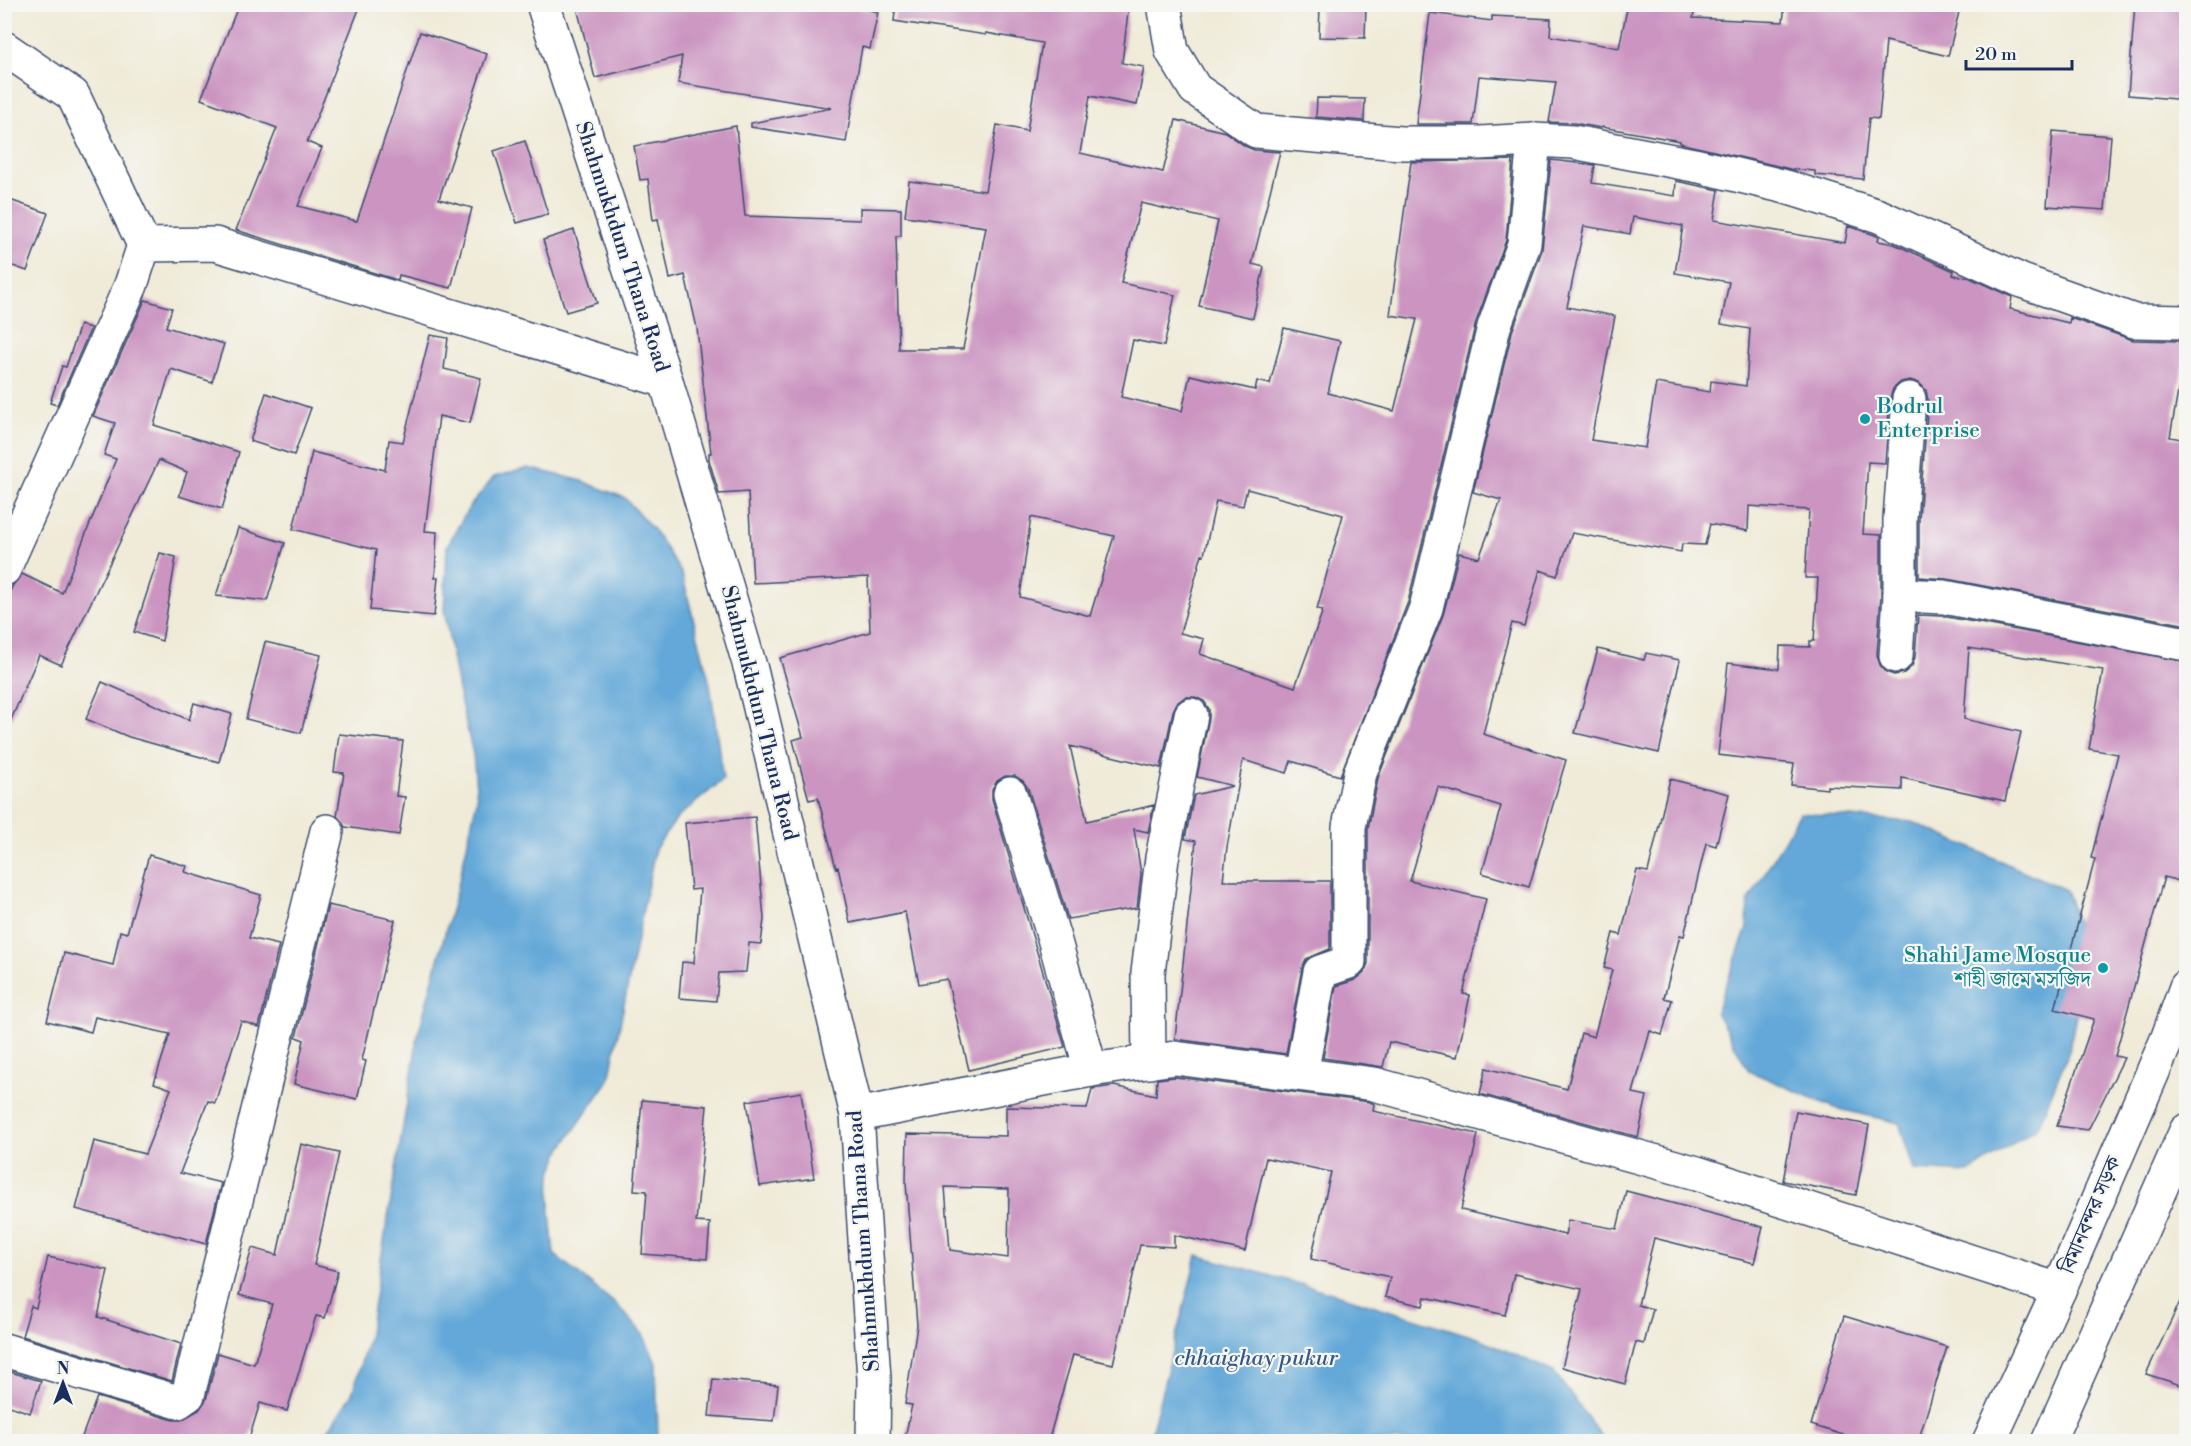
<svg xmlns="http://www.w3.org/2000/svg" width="2191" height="1446" font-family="'Libre Bodoni','Noto Serif Bengali',serif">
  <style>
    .water { fill: #63a8d8; stroke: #3f6c9b; stroke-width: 1.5 }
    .building { fill: #cb94c1; fill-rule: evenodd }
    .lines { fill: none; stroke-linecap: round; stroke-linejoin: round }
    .minor-casing { stroke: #3b4b70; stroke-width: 36 }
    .major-casing { stroke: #3b4b70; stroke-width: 36 }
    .minor { stroke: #fff; stroke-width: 33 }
    .major { stroke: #fff; stroke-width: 33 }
    .culture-dot { fill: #0f9aa8; stroke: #f6f6f2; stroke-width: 2 }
    .labels { text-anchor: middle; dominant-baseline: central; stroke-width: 4.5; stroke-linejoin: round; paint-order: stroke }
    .street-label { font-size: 21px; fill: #1b2f5e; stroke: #f6f6f2 }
    .culture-label { font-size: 21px; fill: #0d838f; stroke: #f6f6f2; text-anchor: start }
    .water-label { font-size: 22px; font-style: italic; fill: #345989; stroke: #f6f6f2 }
  </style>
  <rect width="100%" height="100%" fill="#f6f6f2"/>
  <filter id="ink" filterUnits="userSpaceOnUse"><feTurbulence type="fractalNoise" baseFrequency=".0167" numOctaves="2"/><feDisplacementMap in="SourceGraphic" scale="12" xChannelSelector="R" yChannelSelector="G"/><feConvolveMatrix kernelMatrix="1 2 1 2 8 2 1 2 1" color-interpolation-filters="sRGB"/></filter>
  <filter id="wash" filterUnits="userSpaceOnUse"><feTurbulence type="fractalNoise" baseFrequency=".008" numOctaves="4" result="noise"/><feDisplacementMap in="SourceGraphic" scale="24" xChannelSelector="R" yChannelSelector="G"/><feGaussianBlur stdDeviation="1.35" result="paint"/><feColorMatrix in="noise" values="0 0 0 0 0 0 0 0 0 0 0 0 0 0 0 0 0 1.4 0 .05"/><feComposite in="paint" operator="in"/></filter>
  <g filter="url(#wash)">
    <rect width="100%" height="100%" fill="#f0ebd8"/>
    <g class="water">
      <path d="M528 468 579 480 625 498 656 533 682 574 710 684 723 780 678 817 655 849 609 1080 561 1149 551 1175 550 1211 554 1254 618 1306 643 1334 656 1363 658 1441H316L327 1432 352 1394 368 1339 418 1035 460 877 477 799 473 754 458 690 444 610 447 546 470 506 494 477Z"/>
      <path d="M1800 813 1913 822 2066 890 2088 955 2069 1051 2038 1127 1969 1173 1914 1170 1899 1123 1835 1108 1749 1071 1716 1012 1747 928 1748 902Z"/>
      <path d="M1197 1255 1346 1297 1478 1338 1554 1372 1605 1441H1149Z"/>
    </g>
    <g id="blocks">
      <g class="building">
        <path d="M239 4H361L307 142 322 148 298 206 357 221 420 32 487 54 439 199 472 208 451 288 399 275 398 280 394 279 236 230 277 128 201 99Z"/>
        <path d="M576 4H841L878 12 870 49 862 47 846 142 751 127V123L832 108 678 83 682 56 595 78Z"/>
        <path d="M896 4H1129L1122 63 1144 67 1137 105 1090 96 1080 153 1163 172 1176 120 1225 132 1245 146 1254 150 1280 152 1252 264 1264 267 1253 318 1199 306 1218 221 1141 203 1121 283 1175 295 1164 346 1133 340 1121 397 1182 411 1190 375 1255 390 1257 381 1270 384 1284 328 1340 341 1328 393 1394 411 1417 319 1390 315 1411 162 1513 160 1506 240 1476 322 1408 602 1340 776 1291 761 1287 773 1243 760 1227 847 1223 881H1330V949L1306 959 1302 968 1286 1054 1175 1039 1196 841 1185 839 1194 795 1233 786 1197 777 1209 718V709L1204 701 1195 697H1185L1177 703 1173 711 1161 768 1070 746 1087 821 1154 805 1148 832 1134 829 1141 874 1137 908 1068 919 1028 788 1023 781 1015 776H1005L997 781 992 789V799L1065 1047 969 1070 947 979 919 984 905 912 850 923 838 867 836 868 818 798 809 800 793 740 803 737 780 658 870 632 868 577 753 583 748 492 719 494 709 460V453H711L697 328 685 275 670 279 658 219 653 220 648 179 640 180 634 146 736 126 745 216 860 220V208L901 209V236H896L899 349H963L986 227 905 216 909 181 985 191 997 125 1027 131 1042 43 986 33V35L894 21ZM1247 489 1343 515 1317 609 1323 610 1295 687 1200 654 1204 639 1180 633 1202 554 1204 555 1216 501 1243 506ZM1031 517 1114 536 1090 616 1020 597Z"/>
        <path d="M1320 4H1366L1365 38 1319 37Z"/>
        <path d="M1628 4H1696L1693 18 1783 22 1785 4H1961L1948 56 1886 41 1879 119 1869 118 1863 179 1815 175V171L1790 169 1680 143V141L1602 127 1601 128 1574 123 1549 122 1556 82 1479 76 1473 124H1416L1430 13 1492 21V16L1551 19 1550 36 1619 48Z"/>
        <path d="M2135 4 2187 8V100L2128 95Z"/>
        <path d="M1317 98 1365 99 1364 121 1316 117Z"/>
        <path d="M2053 131 2111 136 2105 210 2047 206Z"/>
        <path d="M525 141 548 214 517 223 494 151Z"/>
        <path d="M1551 160 1595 165 1592 183 1675 196 1676 181 1719 190 1714 220 1845 243 1848 226 1872 234 1879 237 1878 241 1894 244 1954 271 1953 275 1968 277 2012 297 2010 309 2069 323 2070 318 2133 340 2187 341 2170 437 2187 440V625L1947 579 1919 577V520L1928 400 1926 390 1919 383 1910 380 1901 382 1893 389 1890 398 1885 463 1868 462 1863 534 1881 535V594L1877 655 1880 665 1886 672 1894 675 1904 673 1912 666 1915 657 1918 615 1942 616 2187 662V883L2164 877 2115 1056 2124 1058 2088 1130 2057 1126 2094 1019 2055 1009 2095 859 2091 858 2118 754 2089 749 2103 670 1969 648 1964 719 2021 732 2005 801 1902 778V790L1827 786V789L1791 785 1794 764 1718 755 1728 663 1779 669 1780 646 1810 647V641H1814L1818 578H1805L1809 510 1749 506 1748 531 1710 524 1705 545 1682 544 1681 552 1572 533 1557 576 1540 570 1524 626 1512 623 1483 734 1566 760 1529 887 1482 873 1501 806 1438 787 1410 881 1486 899 1463 994 1470 995 1457 1057 1389 1042 1383 1067 1323 1058 1336 986 1355 980 1364 973 1368 963V829L1378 778 1443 615 1459 553 1479 558 1501 500 1473 492 1512 332 1542 250ZM1633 217 1683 226 1675 273 1729 282 1721 324 1750 329 1746 386 1711 381 1710 392 1656 383 1645 448 1591 440 1615 316 1567 307 1584 226 1630 234Z"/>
        <path d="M4 198 48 213 27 271 4 263Z"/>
        <path d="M574 230 597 303 566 312 543 240Z"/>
        <path d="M145 300 172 308 166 327 224 344 212 382 171 369 154 425 239 452 222 509 179 496 187 472 159 460 61 665 39 655 4 736V603L13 585 22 574 62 593 116 459 104 455 115 423 93 416Z"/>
        <path d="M80 325 91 328 57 405 50 403 62 366 66 367Z"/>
        <path d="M430 335 448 338 444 369 481 378 470 423 439 416 425 531 437 532 435 578H438L434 616 370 610 376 550 293 529 312 452 385 470 389 440 403 442Z"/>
        <path d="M266 393 311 408 294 455 250 441Z"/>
        <path d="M238 528 285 543 267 601 216 596Z"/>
        <path d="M160 553 176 557 162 641 134 632Z"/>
        <path d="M265 642 321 655 301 733 246 719Z"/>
        <path d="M1598 649 1644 660 1646 653 1680 660 1659 753 1575 733Z"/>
        <path d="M102 682 189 720 194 703 232 714 219 762 129 737 86 719Z"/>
        <path d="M339 734 403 741 396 796 405 797 399 835 345 827 337 816 344 773 334 772Z"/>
        <path d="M1670 779 1729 794 1716 846 1706 843 1684 936 1680 935 1664 998 1672 1000 1662 1035 1650 1031 1633 1093 1647 1096 1638 1137 1480 1094 1486 1068 1567 1089 1581 1033 1594 1037 1612 970 1604 968 1613 933 1621 935 1637 870 1648 872Z"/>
        <path d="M755 817 764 919 761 944 749 943 746 972 719 973 716 1001 679 998 682 962 694 963 700 889 691 890 685 823Z"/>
        <path d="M149 855 187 866 185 872 261 895 249 938 279 945 259 1027 241 1021 215 1103 208 1101 180 1173 221 1183 206 1244 76 1209 94 1141 145 1154 171 1089 154 1083 170 1034 95 1017 91 1032 47 1021 64 953 113 965 120 931 127 933Z"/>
        <path d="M328 905 395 920 362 1060 366 1061 357 1099 294 1084 304 1040 296 1037Z"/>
        <path d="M1175 1077 1370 1102 1374 1104 1373 1111 1478 1134 1461 1210 1565 1235 1568 1220 1617 1229 1626 1191 1763 1227 1754 1263 1654 1238 1638 1305 1653 1309 1644 1344 1636 1342 1625 1384 1562 1367 1582 1289 1514 1274 1505 1315 1425 1297 1423 1306 1385 1297 1390 1277 1311 1259 1331 1172 1266 1158 1245 1251 1174 1235V1247L1140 1245 1113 1364 1073 1355 1048 1442H904L912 1405 905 1404 917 1325 906 1183 907 1134 1006 1136V1107L1087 1109 1092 1089 1114 1086 1156 1095 1157 1079ZM945 1187 1009 1189 1008 1258 950 1250Z"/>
        <path d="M801 1092 814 1178 760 1186 747 1101Z"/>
        <path d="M642 1100 707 1106 696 1222 710 1223 707 1259 642 1254 647 1191 634 1190Z"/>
        <path d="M1796 1111 1869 1125 1856 1195 1783 1181Z"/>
        <path d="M301 1144 339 1153 314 1265 338 1271 325 1318 316 1316 287 1411 260 1403 248 1442H80L97 1397 173 1420H181L199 1410 206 1400 218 1353 254 1364 272 1304 239 1295 252 1248 277 1255Z"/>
        <path d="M48 1257 108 1270 98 1317 181 1344 172 1381 22 1336 31 1306 36 1308Z"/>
        <path d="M2187 1287V1387L2146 1374Z"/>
        <path d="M1844 1316 1947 1347 1918 1442H1866L1811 1425Z"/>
        <path d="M4 1370 41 1381 30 1413 4 1404Z"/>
        <path d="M713 1379 778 1385 774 1421 709 1416Z"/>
      </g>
    </g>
  </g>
  <g filter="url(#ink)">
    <use href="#blocks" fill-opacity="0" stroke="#3b4b70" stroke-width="1.5"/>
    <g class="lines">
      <g class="minor-casing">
        <g id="minor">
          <path d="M1164 4 1172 51 1195 89 1256 131 1401 143H1480L1534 140 1573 142 1699 166 1786 187 1879 216 2022 281 2134 321 2186 322"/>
          <path d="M4 48 73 95 144 245"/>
          <path d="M4 569 131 285 144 245 215 244 666 381"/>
          <path d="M1900 595V519L1909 399"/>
          <path d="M1896 656 1900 595 1944 597 2186 644"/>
          <path d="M1010 794 1054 938 1091 1070"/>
          <path d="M1149 1062 1148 973 1162 858 1191 715"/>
          <path d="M1301 1074 1320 972 1349 962V827L1360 773 1426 608 1494 327 1524 244 1534 140"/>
          <path d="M857 1115 1091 1070 1175 1058 1374 1084 1697 1173 2059 1290"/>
          <path d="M4 1350 178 1402 188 1395 327 831"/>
        </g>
      </g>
      <g class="major-casing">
        <g id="major">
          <path d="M543 4 666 381 751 670 857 1115 874 1379 873 1442"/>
          <path d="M1989 1442 2059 1290 2168 1037 2186 987"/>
          <path d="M2048 1442 2186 1131"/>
        </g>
      </g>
      <use href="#minor" class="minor"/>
      <use href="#major" class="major"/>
    </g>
  </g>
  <g class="culture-dot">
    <circle cx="1865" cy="419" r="6"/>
    <circle cx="2103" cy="968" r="6"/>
  </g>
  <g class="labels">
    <g class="street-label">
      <text transform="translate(622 247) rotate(72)">Shahmukhdum Thana Road</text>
      <text transform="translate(759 713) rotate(76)">Shahmukhdum Thana Road</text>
      <text transform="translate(2091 1215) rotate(-67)">বিমানবন্দর সড়ক</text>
      <text transform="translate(864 1241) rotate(-94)">Shahmukhdum Thana Road</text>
    </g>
    <g class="culture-label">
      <text x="1877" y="407">Bodrul<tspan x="1877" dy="24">Enterprise</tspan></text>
      <text x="2091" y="956" text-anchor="end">Shahi Jame Mosque<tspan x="2091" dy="24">শাহী জামে মসজিদ</tspan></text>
    </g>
    <g class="water-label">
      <text x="1256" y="1358">chhaighay pukur</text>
    </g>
  </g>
  <rect width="2191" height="1446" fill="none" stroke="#f6f6f2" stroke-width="24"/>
  <g transform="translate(63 1383)" stroke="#f6f6f2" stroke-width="4.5" paint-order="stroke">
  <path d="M0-4.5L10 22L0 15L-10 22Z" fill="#1b2f5e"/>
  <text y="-9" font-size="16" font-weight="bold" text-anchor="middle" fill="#1b2f5e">N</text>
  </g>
  <path d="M1966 60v9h106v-9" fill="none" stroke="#1b2f5e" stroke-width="3"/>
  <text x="1975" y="60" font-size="18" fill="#1b2f5e" stroke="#f6f6f2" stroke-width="4.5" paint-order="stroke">20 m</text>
</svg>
